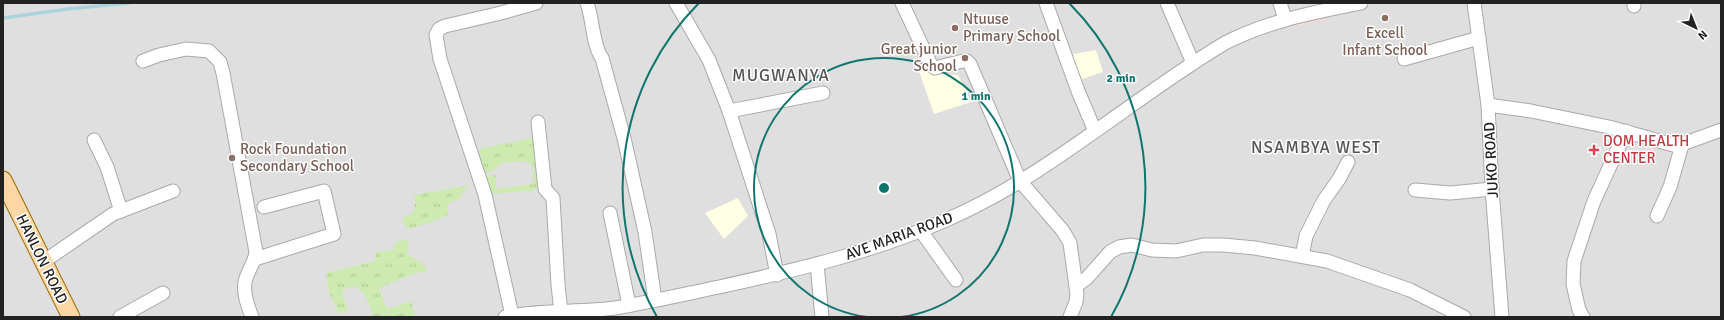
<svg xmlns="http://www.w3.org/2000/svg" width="1724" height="320" font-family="Signika,sans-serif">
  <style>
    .residential { fill: #e0dfdf }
    .commercial { fill: #f2dad9 }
    .education { fill: #ffffe5 }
    .grass { fill: url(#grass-tufts) }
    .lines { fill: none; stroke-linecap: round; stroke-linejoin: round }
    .stream { stroke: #aad3df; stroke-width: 3.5 }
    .minor-casing { stroke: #a9a9a9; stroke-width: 15 }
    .major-casing { stroke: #a06b00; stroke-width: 19 }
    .minor { stroke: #fff; stroke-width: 13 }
    .major { stroke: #fcd6a4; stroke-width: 17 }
    .ring { fill: none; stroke: #0f766e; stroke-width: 2 }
    .education-dot { fill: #8d6e63; stroke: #fff; stroke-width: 1.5 }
    .health-dot { fill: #e0444e; stroke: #fff; stroke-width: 1.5 }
    .labels { text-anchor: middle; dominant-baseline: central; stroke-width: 3; stroke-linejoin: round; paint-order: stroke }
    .education-label { font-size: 15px; fill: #785e54; stroke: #fff; text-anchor: start }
    .health-label { font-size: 15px; fill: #be3a42; stroke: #fff; text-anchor: start }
    .street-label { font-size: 15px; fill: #222; stroke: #fff }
    .quarter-label { font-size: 17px; letter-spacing: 1px; fill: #555; stroke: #fff }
    .centre { fill: #0f766e; stroke: #fff; stroke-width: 2 }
    .ring-label { font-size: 12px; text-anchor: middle; font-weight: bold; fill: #0f766e; stroke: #fff; stroke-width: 3; stroke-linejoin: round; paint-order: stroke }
  </style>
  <defs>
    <pattern id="grass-tufts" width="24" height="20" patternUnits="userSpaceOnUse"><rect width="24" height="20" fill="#cdebb0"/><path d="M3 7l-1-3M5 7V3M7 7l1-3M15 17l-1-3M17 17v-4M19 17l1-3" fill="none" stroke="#b0c997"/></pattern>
  </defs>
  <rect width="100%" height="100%" fill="#f2efe9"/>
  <rect class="residential" x="3" y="3" width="1718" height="314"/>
  <path class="commercial" d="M1328 13 1329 20 1256 34Z"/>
  <g class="education">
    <path d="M1096 50 1103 72 1076 81 1068 55Z"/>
    <path d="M919 71 958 75 971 102 934 114Z"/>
    <path d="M738 198 748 216 724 239 705 213Z"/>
  </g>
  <g class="grass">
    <path d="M536 137 543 187 530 191 489 194 485 176 496 175V189L533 184V165L525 161 502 163 494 170 483 175 479 149Z"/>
    <path d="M470 185 463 192 461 198 448 204V215L429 223 407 229 402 220 403 217 409 216 415 209 414 195Z"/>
    <path d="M409 239 408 255 424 264 427 272 416 273 379 288 387 309 412 301 414 317H374C369 305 366 291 354 286L342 290 348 311 338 313 329 292 326 273 375 261 376 252 393 250 395 242Z"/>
  </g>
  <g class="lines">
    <path class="stream" d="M3 18 68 9 129 3"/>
    <g class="minor-casing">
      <g id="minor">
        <path d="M587 3C593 19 593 47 602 58L624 138 645 232 655 300"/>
        <path d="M676 3 709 60 729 111 769 234 777 275"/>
        <path d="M902 3 931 65 935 68 963 61H967L970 64 1020 181 1063 231 1070 243 1077 294 1076 302 1070 317"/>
        <path d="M1046 3 1078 91 1095 131"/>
        <path d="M1167 3 1193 63"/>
        <path d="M1280 3 1285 19"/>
        <path d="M1474 3 1488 105 1492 189 1502 317"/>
        <path d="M1634 6V3"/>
        <path d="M1404 59 1479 38"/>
        <path d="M143 61 159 55 186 49 209 51 220 62 223 73 256 252C255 263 247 271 245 282 243 294 248 306 252 317"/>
        <path d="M1488 105 1531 111 1609 127 1677 146 1721 130"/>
        <path d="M729 111 823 93"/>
        <path d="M538 122 545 189 553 198 558 285 561 312"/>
        <path d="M94 140 107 167 121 211"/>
        <path d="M1415 190 1450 193 1492 189"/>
        <path d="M610 213 629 305"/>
        <path d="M1657 216 1670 187 1682 145"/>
        <path d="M921 231 956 280"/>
        <path d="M1302 256 1306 236 1324 200 1339 179 1348 162"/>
        <path d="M255 259 334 234 324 191 264 207"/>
        <path d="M43 262 113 214 173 191"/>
        <path d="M817 264 822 317"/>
        <path d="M1076 286 1087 278 1110 252 1119 247 1132 245 1152 250 1176 251 1203 245H1223L1255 248 1327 261 1410 290 1464 317"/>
        <path d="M512 315 485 195 440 59 436 35 439 29 445 26 501 13 536 3"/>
        <path d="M120 317 163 293"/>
        <path d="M505 317C541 309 579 313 615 308 650 302 685 294 719 287 796 270 874 252 946 220 1048 176 1131 99 1225 43 1271 20 1312 13 1361 3"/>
        <path d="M1583 317 1579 310 1573 284 1574 261 1594 201 1626 131"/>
      </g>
    </g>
    <g class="major-casing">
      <path id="major" d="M3 180 71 317"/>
    </g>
    <use href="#minor" class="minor"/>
    <use href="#major" class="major"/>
  </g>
  <g class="ring">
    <path d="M867 317A130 130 0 1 1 901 317"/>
    <path d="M657 317A261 261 0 0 1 699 3M1069 3A261 261 0 0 1 1111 317"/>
  </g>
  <g class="education-dot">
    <circle cx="1385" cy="18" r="4"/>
    <circle cx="955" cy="28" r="4"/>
    <circle cx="965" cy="58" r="4"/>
    <circle cx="232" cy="158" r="4"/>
  </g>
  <path class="health-dot" d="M1592 144h4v4h4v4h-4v4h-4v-4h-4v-4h4z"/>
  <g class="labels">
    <g class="education-label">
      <text x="963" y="19">Ntuuse<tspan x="963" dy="17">Primary School</tspan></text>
      <text x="1385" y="33" text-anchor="middle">Excell<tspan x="1385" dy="17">Infant School</tspan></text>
      <text x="957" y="49" text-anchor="end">Great junior<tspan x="957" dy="17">School</tspan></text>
      <text x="240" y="149">Rock Foundation<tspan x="240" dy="17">Secondary School</tspan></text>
    </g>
    <g class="health-label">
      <text x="1603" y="141">DOM HEALTH<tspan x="1603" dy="17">CENTER</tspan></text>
    </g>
    <g class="street-label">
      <text transform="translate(1491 160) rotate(-93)">JUKO ROAD</text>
      <text transform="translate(899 236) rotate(-20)">AVE MARIA ROAD</text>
      <text transform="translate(42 259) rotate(64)">HANLON ROAD</text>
    </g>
    <g class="quarter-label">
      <text x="781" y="75">MUGWANYA</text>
      <text x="1316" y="147">NSAMBYA WEST</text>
    </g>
  </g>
  <circle cx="884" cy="188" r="6" class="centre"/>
  <g class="ring-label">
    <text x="1121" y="82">2 min</text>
    <text x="976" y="100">1 min</text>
  </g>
  <rect width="1724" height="320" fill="none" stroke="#222222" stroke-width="8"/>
  <g transform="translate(1696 28) rotate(137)" stroke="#ffffff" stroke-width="3" paint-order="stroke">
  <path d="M0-3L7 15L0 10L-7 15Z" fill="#222222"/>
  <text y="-6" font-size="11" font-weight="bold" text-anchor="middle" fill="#222222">N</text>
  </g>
</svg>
